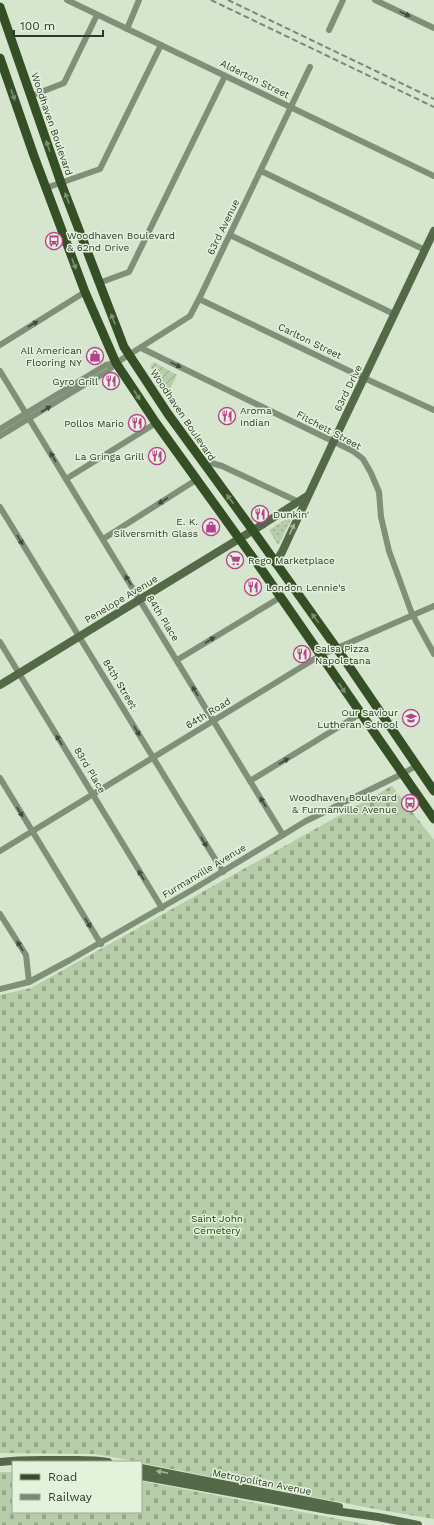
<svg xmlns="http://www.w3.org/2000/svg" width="434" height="1525" font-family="'Work Sans',sans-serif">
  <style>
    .cemetery { fill: url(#cemetery-stones) }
    .park { fill: url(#park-dots) }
    .garden { fill: url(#garden-furrows) }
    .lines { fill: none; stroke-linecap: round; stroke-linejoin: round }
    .street { stroke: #809078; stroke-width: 6 }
    .secondary { stroke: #536948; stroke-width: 8 }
    .primary { stroke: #344e25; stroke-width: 9 }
    .rail { stroke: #7d8777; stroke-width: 2; stroke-dasharray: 6 3; stroke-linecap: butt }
    .oneway { fill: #41493d }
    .oneway2 { fill: #7a906e }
    .oneway3 { fill: #a2b599 }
    .labels { text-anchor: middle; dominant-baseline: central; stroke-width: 3; stroke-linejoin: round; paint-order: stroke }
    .street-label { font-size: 10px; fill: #31372e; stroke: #e3f3db }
    .poi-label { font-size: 10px; fill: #31372e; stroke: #e3f3db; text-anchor: end }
    .park-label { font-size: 10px; fill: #1d3d02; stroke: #e3f3db }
  </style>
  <defs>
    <pattern id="cemetery-stones" width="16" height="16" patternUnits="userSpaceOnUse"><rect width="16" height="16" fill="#b5cda8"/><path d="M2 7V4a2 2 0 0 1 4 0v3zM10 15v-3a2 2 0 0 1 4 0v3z" fill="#94a789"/></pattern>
    <pattern id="park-dots" width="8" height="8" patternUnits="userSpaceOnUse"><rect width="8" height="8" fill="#b5cda8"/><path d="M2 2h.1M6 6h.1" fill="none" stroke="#94a789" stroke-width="1.8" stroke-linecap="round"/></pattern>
    <pattern id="garden-furrows" width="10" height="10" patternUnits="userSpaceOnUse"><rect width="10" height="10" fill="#b5cda8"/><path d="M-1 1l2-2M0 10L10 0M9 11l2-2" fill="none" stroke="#94a789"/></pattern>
  </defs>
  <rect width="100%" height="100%" fill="#d6e6ce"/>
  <g class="cemetery">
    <path d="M392 786 434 840V1519L380 1510 141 1463V1462L94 1454 0 1453V995L31 988Z"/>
    <path d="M0 1472H13V1512H141V1481L370 1525H0Z"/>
  </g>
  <path class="park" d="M294 514 279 544H277L269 530Z"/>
  <path class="garden" d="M154 362 177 375 168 393 150 366Z"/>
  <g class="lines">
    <g class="street">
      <path d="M67 0 434 176"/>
      <path d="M375 0 434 28"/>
      <path d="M127 29 139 0"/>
      <path d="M329 30 343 0"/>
      <path d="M31 96 64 83 97 15"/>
      <path d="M261 171 425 250"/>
      <path d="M46 188 100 169 161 45"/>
      <path d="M230 235 394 314"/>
      <path d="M99 283 129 272 225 76"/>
      <path d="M199 299 364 378 434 410"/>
      <path d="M0 345 85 292"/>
      <path d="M141 348 353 451 363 459 371 473 379 492 381 517 389 551 412 614 434 654"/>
      <path d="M0 371 283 835"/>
      <path d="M0 429 106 365 114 363"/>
      <path d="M0 436 84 385 108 371 116 363 190 316 199 299 310 67"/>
      <path d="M201 460 222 466 299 502"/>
      <path d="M66 479 156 423"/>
      <path d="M0 507 223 872"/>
      <path d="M103 539 196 480"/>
      <path d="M0 642 162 908"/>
      <path d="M177 660 281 597"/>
      <path d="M0 778 101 944"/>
      <path d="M250 781 360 714"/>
      <path d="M0 851 321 655 434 606"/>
      <path d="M0 914 26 955 29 982"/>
      <path d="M0 989 29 982 70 960 192 890 306 821 402 774 416 766"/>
    </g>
    <g class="secondary">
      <path d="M275 563 282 552 331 447 434 231"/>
      <path d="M0 685 265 523 307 496"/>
      <path d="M0 1462C21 1459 41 1460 62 1460 77 1460 93 1459 108 1462"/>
      <path d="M141 1468 339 1507"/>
      <path d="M141 1476 328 1510 378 1517 418 1525"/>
    </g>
    <g class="primary">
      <path d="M0 7 61 183 124 347 168 414 249 525 340 653 434 791"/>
      <path d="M0 58 34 156 85 292 116 363 156 423 264 573 434 819"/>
    </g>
    <g class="rail">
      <path d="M211 0 434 107"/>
      <path d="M228 0 434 99"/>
    </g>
  </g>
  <defs><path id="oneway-solid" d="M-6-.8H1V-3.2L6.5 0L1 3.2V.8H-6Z"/></defs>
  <g class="oneway">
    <use href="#oneway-solid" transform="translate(405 14) rotate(26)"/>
    <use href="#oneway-solid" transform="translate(33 324) rotate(-31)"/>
    <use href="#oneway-solid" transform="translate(176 365) rotate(26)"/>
    <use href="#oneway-solid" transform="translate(46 409) rotate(-31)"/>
    <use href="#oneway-solid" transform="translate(53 457) rotate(-121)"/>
    <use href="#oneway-solid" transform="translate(163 501) rotate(147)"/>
    <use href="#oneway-solid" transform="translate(20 540) rotate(59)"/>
    <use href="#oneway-solid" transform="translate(128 580) rotate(-121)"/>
    <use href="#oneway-solid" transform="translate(210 640) rotate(-31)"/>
    <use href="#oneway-solid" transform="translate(195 691) rotate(-121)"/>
    <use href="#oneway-solid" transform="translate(137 731) rotate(59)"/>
    <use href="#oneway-solid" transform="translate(59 740) rotate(-121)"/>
    <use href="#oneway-solid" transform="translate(284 761) rotate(-31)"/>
    <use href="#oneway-solid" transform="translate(263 802) rotate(-121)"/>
    <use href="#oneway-solid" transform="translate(20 812) rotate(59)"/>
    <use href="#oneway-solid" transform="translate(204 842) rotate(59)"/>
    <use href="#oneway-solid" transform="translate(141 875) rotate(-121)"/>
    <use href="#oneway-solid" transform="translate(88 923) rotate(59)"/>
    <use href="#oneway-solid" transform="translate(20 946) rotate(-122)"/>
  </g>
  <g class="oneway2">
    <use href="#oneway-solid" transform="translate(13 95) rotate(70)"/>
    <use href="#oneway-solid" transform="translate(48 146) rotate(-109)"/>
    <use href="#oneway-solid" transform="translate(67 198) rotate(-111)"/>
    <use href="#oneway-solid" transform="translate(74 264) rotate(69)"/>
    <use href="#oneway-solid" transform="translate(113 319) rotate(-112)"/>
    <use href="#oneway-solid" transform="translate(137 395) rotate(57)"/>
    <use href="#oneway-solid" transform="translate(230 499) rotate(-127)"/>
    <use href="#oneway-solid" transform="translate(315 618) rotate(-126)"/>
    <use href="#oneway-solid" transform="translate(342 688) rotate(56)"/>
  </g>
  <g class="oneway3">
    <use href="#oneway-solid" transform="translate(292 529) rotate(-66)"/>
    <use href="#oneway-solid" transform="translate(162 1472) rotate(-169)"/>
  </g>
  <defs>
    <g id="bus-ring" transform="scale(0.9)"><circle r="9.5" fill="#e3f3db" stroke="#bb3f8f" stroke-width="1.5"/><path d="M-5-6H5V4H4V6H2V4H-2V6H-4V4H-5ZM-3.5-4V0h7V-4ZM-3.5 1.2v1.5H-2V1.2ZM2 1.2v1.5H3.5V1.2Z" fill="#bb3f8f"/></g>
    <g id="shop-ring" transform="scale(0.9)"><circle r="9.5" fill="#e3f3db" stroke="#bb3f8f" stroke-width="1.5"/><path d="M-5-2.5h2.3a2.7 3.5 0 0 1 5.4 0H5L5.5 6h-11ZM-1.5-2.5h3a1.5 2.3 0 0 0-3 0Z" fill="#bb3f8f"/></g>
    <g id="restaurant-ring" transform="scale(0.9)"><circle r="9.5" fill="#e3f3db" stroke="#bb3f8f" stroke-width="1.5"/><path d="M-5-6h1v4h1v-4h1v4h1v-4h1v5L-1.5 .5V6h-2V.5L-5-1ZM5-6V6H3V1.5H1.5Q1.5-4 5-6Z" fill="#bb3f8f"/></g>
    <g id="supermarket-ring" transform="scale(0.9)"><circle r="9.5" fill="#e3f3db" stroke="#bb3f8f" stroke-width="1.5"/><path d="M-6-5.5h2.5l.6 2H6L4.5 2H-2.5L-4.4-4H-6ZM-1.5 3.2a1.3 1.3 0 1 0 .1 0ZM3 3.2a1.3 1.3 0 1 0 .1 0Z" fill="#bb3f8f"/></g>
    <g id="school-ring" transform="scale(0.9)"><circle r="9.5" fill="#e3f3db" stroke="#bb3f8f" stroke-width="1.5"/><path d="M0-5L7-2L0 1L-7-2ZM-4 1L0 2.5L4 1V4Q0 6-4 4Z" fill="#bb3f8f"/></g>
  </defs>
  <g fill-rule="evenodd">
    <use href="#bus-ring" x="54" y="241"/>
    <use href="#shop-ring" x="95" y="356"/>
    <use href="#restaurant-ring" x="111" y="381"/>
    <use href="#restaurant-ring" x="227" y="416"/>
    <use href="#restaurant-ring" x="137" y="423"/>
    <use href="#restaurant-ring" x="157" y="456"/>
    <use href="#restaurant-ring" x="260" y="514"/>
    <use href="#shop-ring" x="211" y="527"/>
    <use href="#supermarket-ring" x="235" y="560"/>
    <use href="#restaurant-ring" x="253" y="587"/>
    <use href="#restaurant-ring" x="302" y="654"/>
    <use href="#school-ring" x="411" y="718"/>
    <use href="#bus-ring" x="410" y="803"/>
  </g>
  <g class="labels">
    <g class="street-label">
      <text transform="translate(255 79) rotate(26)">Alderton Street</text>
      <text transform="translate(52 124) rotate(71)">Woodhaven Boulevard</text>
      <text transform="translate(223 227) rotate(-64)">63rd Avenue</text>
      <text transform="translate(310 341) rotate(26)">Carlton Street</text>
      <text transform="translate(348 388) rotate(-64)">63rd Drive</text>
      <text transform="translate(183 415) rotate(56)">Woodhaven Boulevard</text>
      <text transform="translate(329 430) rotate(28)">Fitchett Street</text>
      <text transform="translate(121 599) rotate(-31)">Penelope Avenue</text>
      <text transform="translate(163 618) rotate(58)">84th Place</text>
      <text transform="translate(120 684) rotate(59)">84th Street</text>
      <text transform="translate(208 713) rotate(-31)">64th Road</text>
      <text transform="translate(90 770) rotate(59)">83rd Place</text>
      <text transform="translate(204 871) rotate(-31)">Furmanville Avenue</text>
      <text transform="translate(262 1482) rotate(11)">Metropolitan Avenue</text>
    </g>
    <g class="poi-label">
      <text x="67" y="235" text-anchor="start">Woodhaven Boulevard<tspan x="67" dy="12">&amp; 62nd Drive</tspan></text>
      <text x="82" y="350">All American<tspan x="82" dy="12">Flooring NY</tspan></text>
      <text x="98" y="381">Gyro Grill</text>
      <text x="240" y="410" text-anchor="start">Aroma<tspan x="240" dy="12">Indian</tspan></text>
      <text x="124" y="423">Pollos Mario</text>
      <text x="144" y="456">La Gringa Grill</text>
      <text x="273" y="514" text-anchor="start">Dunkin'</text>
      <text x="198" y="521">E. K.<tspan x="198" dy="12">Silversmith Glass</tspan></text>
      <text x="248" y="560" text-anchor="start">Rego Marketplace</text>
      <text x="266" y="587" text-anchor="start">London Lennie's</text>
      <text x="315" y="648" text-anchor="start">Salsa Pizza<tspan x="315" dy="12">Napoletana</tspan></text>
      <text x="398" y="712">Our Saviour<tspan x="398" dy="12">Lutheran School</tspan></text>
      <text x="397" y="797">Woodhaven Boulevard<tspan x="397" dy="12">&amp; Furmanville Avenue</tspan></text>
    </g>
    <g class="park-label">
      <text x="217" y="1218">Saint John<tspan x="217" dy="12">Cemetery</tspan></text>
    </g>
  </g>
  <rect x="12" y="1461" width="130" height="52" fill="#e3f3db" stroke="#9ca896"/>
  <rect x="20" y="1474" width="20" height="6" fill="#344e25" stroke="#9ca896"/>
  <text x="48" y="1481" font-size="12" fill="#31372e">Road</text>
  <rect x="20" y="1494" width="20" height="6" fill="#7d8777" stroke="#9ca896"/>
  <text x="48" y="1501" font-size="12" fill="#31372e">Railway</text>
  <path d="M14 30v6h89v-6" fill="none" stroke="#31372e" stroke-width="2"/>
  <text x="20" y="30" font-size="12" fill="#31372e" stroke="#e3f3db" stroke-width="3" paint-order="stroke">100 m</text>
</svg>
